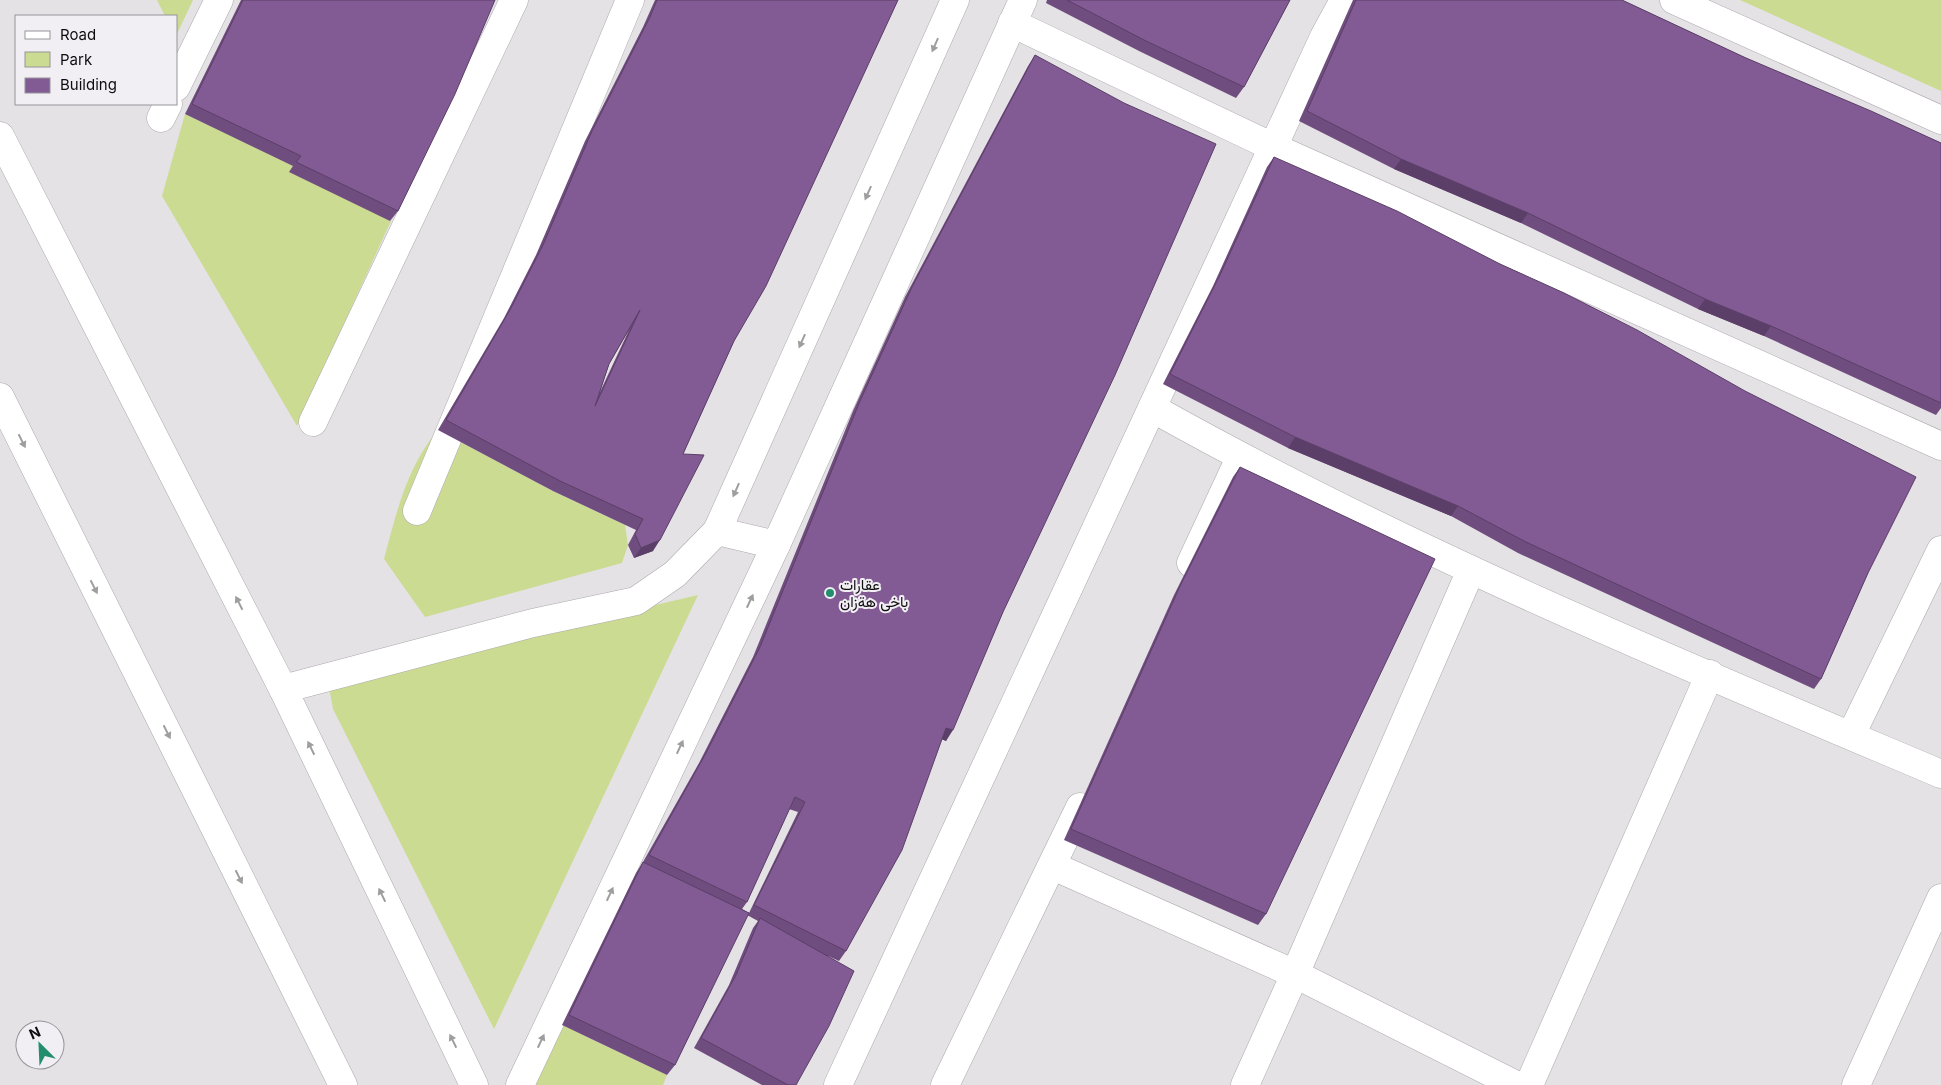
<svg xmlns="http://www.w3.org/2000/svg" width="1941" height="1085" font-family="Inter,Vazirmatn,sans-serif">
  <style>
    .green { fill: #cbdb91 }
    .lines { fill: none; stroke-linecap: round; stroke-linejoin: round }
    .street-casing { stroke: #aca9ad; stroke-width: 29 }
    .secondary-casing { stroke: #aca9ad; stroke-width: 29 }
    .street { stroke: #fff; stroke-width: 28 }
    .secondary { stroke: #fff; stroke-width: 28 }
    .wall { fill: #704d7f; fill-rule: evenodd }
    .shaded-wall { fill: #5b3f68 }
    .building { fill: #825a94; stroke: #5b3f68; fill-rule: evenodd }
    .oneway { fill: #9e9e9f }
    .poi-dot { fill: #228e6d; stroke: #f2eff4; stroke-width: 2 }
    .labels { text-anchor: middle; dominant-baseline: central; stroke-width: 4; stroke-linejoin: round; paint-order: stroke }
    .poi-label { font-size: 15px; fill: #0d0c0e; stroke: #f2eff4; text-anchor: start }
  </style>
  <rect width="100%" height="100%" fill="#e5e2e6"/>
  <g class="green">
    <path d="M157 0H193L176 36V16H165Z"/>
    <path d="M1740 0H1941V91Z"/>
    <path d="M185 114 294 166 391 221 297 426 162 196Z"/>
    <path d="M438 430 553 491 625 525 628 545 622 563 425 617 384 559C396 514 407 466 438 430Z"/>
    <path d="M698 595 494 1029 333 709 328 682Z"/>
    <path d="M562 1025 667 1075 663 1085H534Z"/>
  </g>
  <g class="lines">
    <g class="street-casing">
      <g id="street">
        <path d="M1674 0 1941 120"/>
        <path d="M1012 23 1273 147 1941 446"/>
        <path d="M176 87 219 0"/>
        <path d="M161 118 168 104"/>
        <path d="M1152 408C1405 550 1674 661 1941 774"/>
        <path d="M313 422 514 0"/>
        <path d="M417 511 630 0"/>
        <path d="M1191 563 1240 458"/>
        <path d="M1851 735 1941 550"/>
        <path d="M1053 866 1295 974 1516 1085"/>
        <path d="M838 1085 1324 37 1344 0"/>
        <path d="M945 1085 1080 807"/>
        <path d="M1245 1085 1295 974 1471 570"/>
        <path d="M1529 1085 1710 674"/>
        <path d="M1856 1085 1941 898"/>
      </g>
    </g>
    <g class="secondary-casing">
      <g id="secondary">
        <path d="M0 136 283 689 474 1085"/>
        <path d="M0 397 343 1085"/>
        <path d="M717 531 776 545"/>
        <path d="M283 689 533 623 636 601 675 574 717 531 955 0"/>
        <path d="M520 1085 776 545 1023 0"/>
      </g>
    </g>
    <use href="#street" class="street"/>
    <use href="#secondary" class="secondary"/>
  </g>
  <g class="wall">
    <path d="M241 0H495L398 211 390 221 289 172 293 166 185 114Z"/>
    <path d="M655 0H898L734 341 683 454 653 551 634 558 628 545 636 530 553 491 438 430 504 318 536 255 585 141 643 27ZM629 330 599 394 609 364Z"/>
    <path d="M1047 0H1290L1244 87 1236 98 1139 51 1046 3Z"/>
    <path d="M1353 0H1622L1746 58 1941 143V408L1936 415 1764 336 1698 309 1521 223 1394 169 1299 121Z"/>
    <path d="M1035 55 1003 612 946 741 942 739 846 951 839 961 828 956 796 1085H762L694 1048 729 985 753 928 758 921 747 915 675 1065 667 1075 562 1025 636 873 643 862 699 763 753 657 853 411 905 297 1028 66ZM789 809 798 812 749 913 742 909 747 902Z"/>
    <path d="M1274 157 1868 573 1821 679 1814 689 1518 553 1451 516 1288 448 1163 384 1213 286 1267 167Z"/>
    <path d="M1240 467 1266 914 1258 925 1064 840 1174 595 1233 477Z"/>
  </g>
  <g class="shaded-wall">
    <path d="M1401 159 1528 213 1521 223 1394 169Z"/>
    <path d="M1705 299 1771 326 1764 336 1698 309Z"/>
    <path d="M1295 437 1458 506 1451 516 1288 448Z"/>
    <path d="M660 540 653 551 634 558 641 548Z"/>
    <path d="M946 728 953 730 946 741 939 738Z"/>
  </g>
  <g class="building">
    <path d="M243 0H495L455 94 398 211 296 162 301 156 192 104Z"/>
    <path d="M657 0H898L766 286 734 341 683 454 704 455 660 540 641 548 635 534 643 519 560 481 446 420 511 308 543 245 592 131 650 17ZM640 310 595 406 609 364Z"/>
    <path d="M1067 0H1290L1244 87 1146 41Z"/>
    <path d="M1356 0H1622L1746 58 1871 111 1941 143V403L1771 326 1705 299 1528 213 1401 159 1307 111Z"/>
    <path d="M1035 55 1124 103 1216 144 1115 375 1003 612 953 730 946 728 902 850 846 951 754 905 805 802 795 797 747 902 649 855 706 753 760 647 860 401 912 287Z"/>
    <path d="M1274 157 1397 211 1500 264 1564 293 1637 330 1745 391 1916 477 1868 573 1821 679 1526 542 1458 506 1295 437 1170 374 1220 275Z"/>
    <path d="M1240 467 1435 559 1266 914 1071 829 1181 584Z"/>
    <path d="M643 862 749 913 675 1065 569 1015Z"/>
    <path d="M760 918 854 971 829 1026 796 1085H788L701 1038 736 975Z"/>
  </g>
  <defs><path id="oneway-solid" d="M-6-.8H1V-3.2L6.5 0L1 3.2V.8H-6Z" transform="scale(1.25)"/></defs>
  <g class="oneway">
    <use href="#oneway-solid" transform="translate(935 45) rotate(114)"/>
    <use href="#oneway-solid" transform="translate(868 193) rotate(114)"/>
    <use href="#oneway-solid" transform="translate(802 341) rotate(114)"/>
    <use href="#oneway-solid" transform="translate(22 441) rotate(63)"/>
    <use href="#oneway-solid" transform="translate(736 490) rotate(114)"/>
    <use href="#oneway-solid" transform="translate(94 587) rotate(63)"/>
    <use href="#oneway-solid" transform="translate(750 601) rotate(-65)"/>
    <use href="#oneway-solid" transform="translate(239 603) rotate(-117)"/>
    <use href="#oneway-solid" transform="translate(167 732) rotate(63)"/>
    <use href="#oneway-solid" transform="translate(680 747) rotate(-65)"/>
    <use href="#oneway-solid" transform="translate(311 748) rotate(-116)"/>
    <use href="#oneway-solid" transform="translate(239 877) rotate(63)"/>
    <use href="#oneway-solid" transform="translate(610 894) rotate(-65)"/>
    <use href="#oneway-solid" transform="translate(382 895) rotate(-116)"/>
    <use href="#oneway-solid" transform="translate(453 1041) rotate(-116)"/>
    <use href="#oneway-solid" transform="translate(541 1041) rotate(-65)"/>
  </g>
  <circle class="poi-dot" cx="830" cy="593" r="5"/>
  <g class="labels">
    <g class="poi-label">
      <text x="840" y="584">عقارات<tspan x="840" dy="17">باخی هةزان</tspan></text>
    </g>
  </g>
  <rect x="15" y="15" width="162" height="90" fill="#f2eff4" stroke="#969498"/>
  <rect x="25" y="31" width="25" height="8" fill="#ffffff" stroke="#969498"/>
  <text x="60" y="40" font-size="15" fill="#0d0c0e">Road</text>
  <rect x="25" y="52" width="25" height="15" fill="#cbdb91" stroke="#969498"/>
  <text x="60" y="65" font-size="15" fill="#0d0c0e">Park</text>
  <rect x="25" y="78" width="25" height="15" fill="#825a94" stroke="#969498"/>
  <text x="60" y="90" font-size="15" fill="#0d0c0e">Building</text>
  <g transform="translate(40 1045) rotate(336)"><circle r="24" fill="#f2eff4" stroke="#969498"/>
  <path d="M0-4L9 19L0 12L-9 19Z" fill="#228e6d"/>
  <text y="-8" font-size="14" font-weight="bold" text-anchor="middle" fill="#0d0c0e">N</text>
  </g>
</svg>
